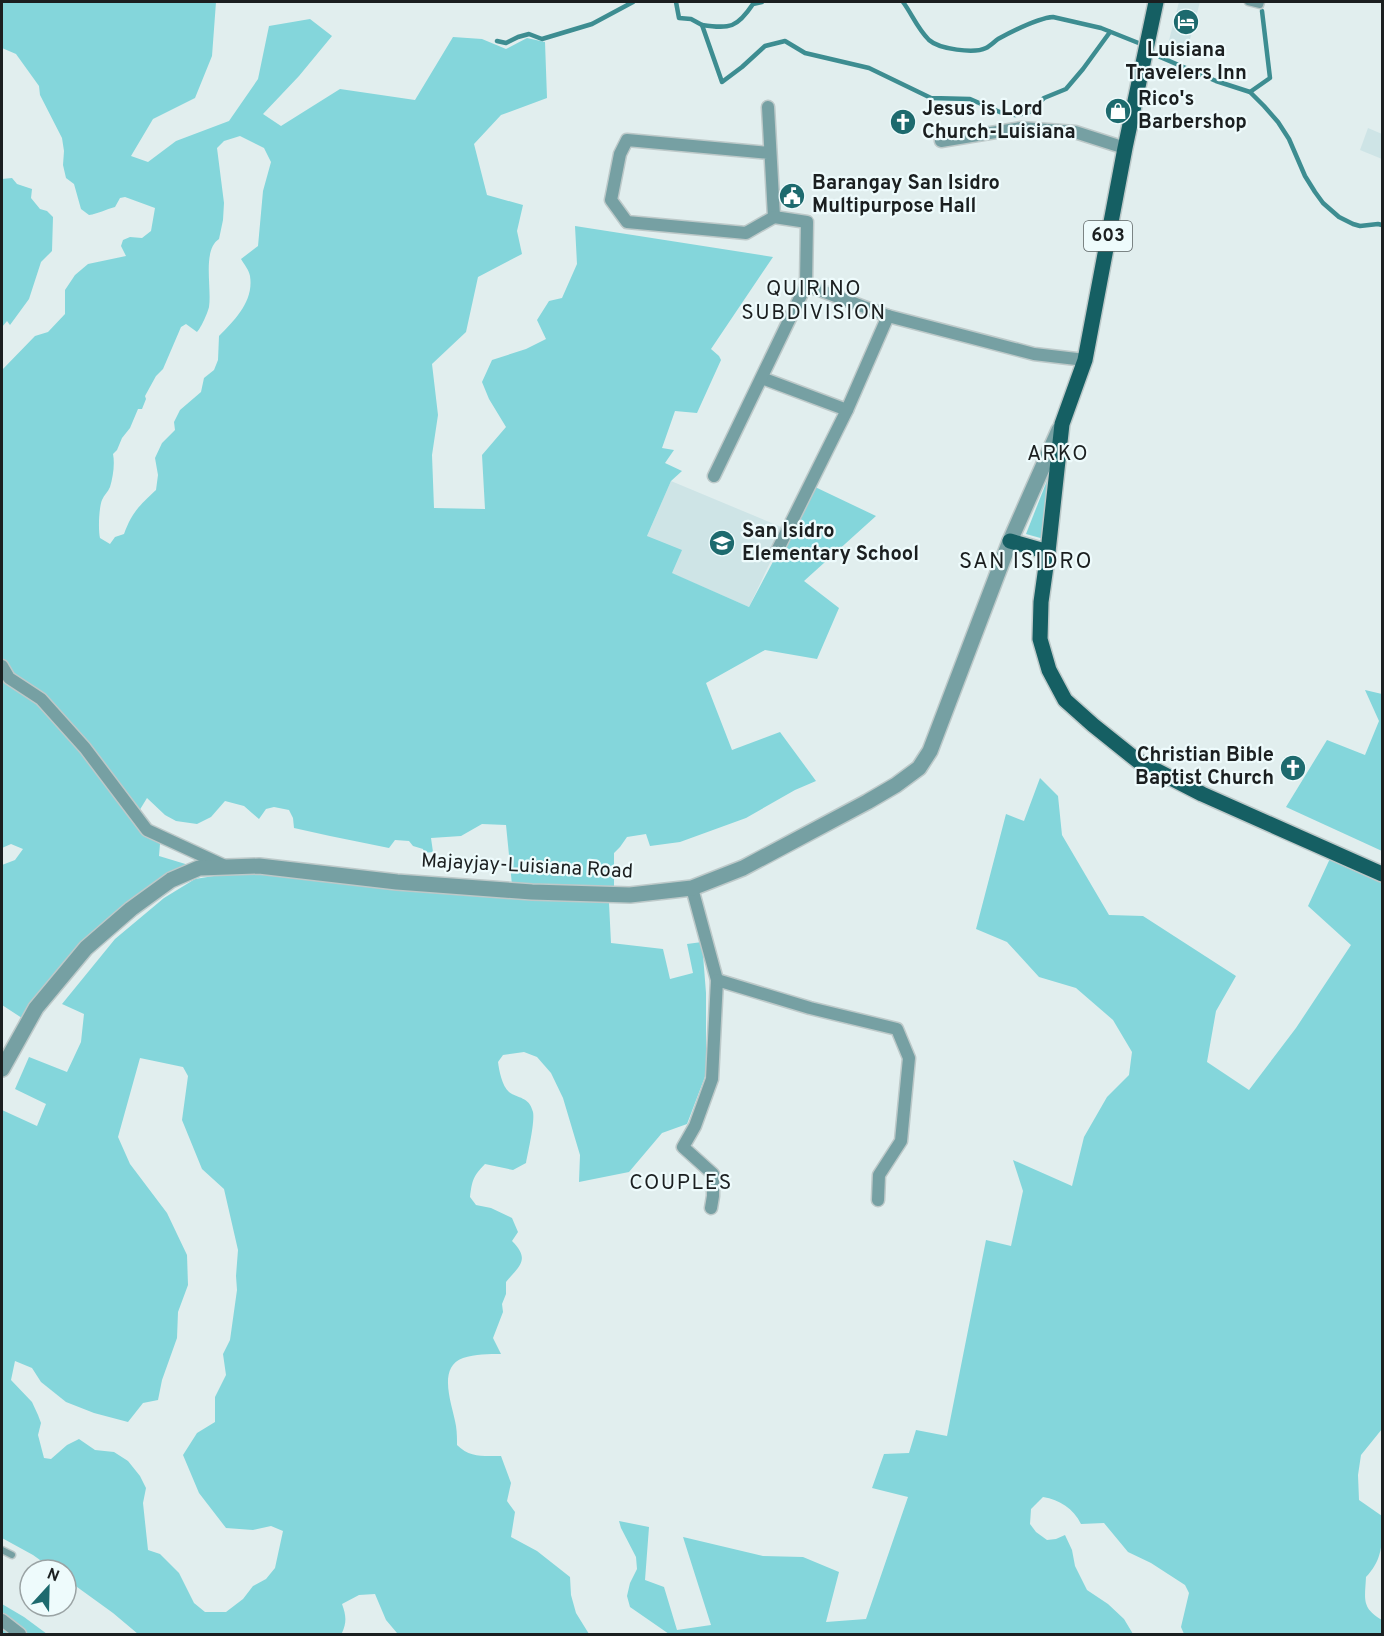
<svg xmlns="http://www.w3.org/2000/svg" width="1384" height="1636" font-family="Overpass,sans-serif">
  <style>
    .built { fill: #cee4e6 }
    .green { fill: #84d6db; fill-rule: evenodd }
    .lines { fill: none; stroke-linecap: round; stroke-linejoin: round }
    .stream { stroke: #3d8d91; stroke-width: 4.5 }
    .service-casing { stroke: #bdc9c9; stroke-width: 9 }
    .minor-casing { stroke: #bdc9c9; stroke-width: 15 }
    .tertiary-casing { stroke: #bdc9c9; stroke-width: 18 }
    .primary-casing { stroke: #bdc9c9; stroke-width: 18 }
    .service { stroke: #76a0a3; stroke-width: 6 }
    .minor { stroke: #76a0a3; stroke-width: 12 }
    .tertiary { stroke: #76a0a3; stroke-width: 15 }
    .primary { stroke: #155f63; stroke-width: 15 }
    .labels { text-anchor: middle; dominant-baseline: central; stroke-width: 4.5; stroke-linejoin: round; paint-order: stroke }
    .shield { fill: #eefbfc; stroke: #5a6162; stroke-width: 1.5 }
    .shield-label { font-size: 18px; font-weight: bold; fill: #1b1f20 }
    .poi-label { font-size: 20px; font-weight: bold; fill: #1b1f20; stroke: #eefbfc; text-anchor: start }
    .street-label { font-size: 20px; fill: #1b1f20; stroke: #eefbfc }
    .neighbourhood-label { font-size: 21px; letter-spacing: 1.5px; fill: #1b1f20; stroke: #eefbfc }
    .quarter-label { font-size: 22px; letter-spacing: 1.5px; fill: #1b1f20; stroke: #eefbfc }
  </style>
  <rect width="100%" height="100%" fill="#e1eeee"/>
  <g class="built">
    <path d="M1179 2H1200L1186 54 1167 48Z"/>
    <path d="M1368 128 1382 134V159L1360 150Z"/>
    <path d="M671 481 786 529 749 607 671 573 647 536Z"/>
  </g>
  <g class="green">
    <path d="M2 2H216L212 56 195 98 153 119 131 156 148 162 176 141 229 121 258 79 269 26 310 19 332 36 299 76 263 114 281 126 340 89 415 100 453 37 482 39 506 49 527 38 545 42 547 98 501 115 474 144 487 195 523 205 517 231 522 254 478 277 466 332 432 364 438 415 432 455 434 508 485 509 482 455 506 427 489 399 482 382 492 360 526 349 546 339 537 320 549 301 562 298 577 264 575 226 773 257 711 349 719 356 721 360 697 413 675 411 662 448 674 450 665 463 682 471 671 481 647 536 682 550 672 573 749 607 813 486 876 516 804 581 839 608 817 659 765 650 706 683 732 750 780 732 816 781 795 790 746 818 680 842 650 846 646 834 627 837 620 847 614 853V891L512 885 506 825 482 824 461 836 431 838 433 852 424 853 423 849 413 846 409 841 395 840 389 848 330 836 294 828 293 818 289 810 274 807 266 809 259 819 244 806 225 801 211 817 197 824 176 821 165 815 147 798 133 821 160 844 159 856 192 866 129 903 25 1020 2 1005V865L15 860 23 849 11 844 2 848V370L35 336 48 332 65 314V290L75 275 88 264 126 256 121 246 123 240 130 237 142 238 151 231 155 208 125 197 120 198 115 207C106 209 98 214 89 215L81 209 74 184 66 178 63 165 64 151 62 138 40 95 39 86 16 54 2 48ZM240 136 264 148 271 162 263 191 258 246 241 259C244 264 249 270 250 276 254 301 235 320 219 336L218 360 214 370 204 378 201 392 180 410 174 422 175 430 162 443 155 458 158 475 156 490C140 505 132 512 124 534L115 537 110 544 100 538C98 530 99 507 102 500 104 495 108 492 110 487 113 477 115 464 113 454L117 450 122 438 130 428 138 409H142L146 399 145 396 156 376 163 369 181 327 186 324 197 332C201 328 208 312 209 307 212 288 202 250 219 239L223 220 224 203 217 148 224 141Z"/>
    <path d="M12 178 17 184 32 189 31 198 40 209 47 211 53 217 52 251 41 262 29 299 10 325 7 321 2 327V179Z"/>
    <path d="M1054 463 1044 539 1026 534Z"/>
    <path d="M1365 690 1382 694V851L1286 807 1327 740 1365 755 1379 721Z"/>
    <path d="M1040 778 1058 796 1062 835 1109 915 1143 916 1236 976 1216 1011 1207 1062 1249 1090 1296 1028 1351 945 1308 906 1334 850 1382 873V1429L1361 1455 1358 1475 1359 1500 1382 1516C1382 1541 1384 1558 1366 1577 1365 1599 1361 1608 1382 1620V1634H1184L1181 1627 1189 1593 1185 1585 1151 1563 1128 1552 1104 1523 1081 1524C1073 1508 1060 1500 1043 1497L1031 1509 1030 1524 1036 1532 1047 1540 1056 1539 1065 1535 1072 1550 1075 1566 1087 1590 1108 1604 1124 1619 1133 1634H669L630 1607 627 1596 630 1583 637 1569 636 1557 621 1528 619 1521 649 1527 645 1580 664 1587 677 1630 711 1625 683 1537 763 1556 803 1557 839 1572 826 1622 866 1619 908 1497 872 1488 884 1454 909 1453 916 1430 947 1436 986 1240 1011 1246 1023 1191 1013 1160 1072 1186 1084 1137 1107 1097 1129 1075 1132 1052 1113 1020 1076 988 1039 977 1007 942 976 929 1006 814 1024 821Z"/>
    <path d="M239 872 463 894 609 903 611 943 663 949 670 979 693 973 687 944 702 942 706 993V1074L687 1124 662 1133 629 1172 579 1182 580 1155 563 1098 551 1073 537 1057 524 1052 503 1055 498 1062C499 1070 502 1086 509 1092 518 1099 529 1096 533 1112 535 1122 528 1152 526 1163L513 1170 485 1164C473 1176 472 1181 470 1197L476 1205 491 1208 512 1218 518 1232 512 1241C531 1260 519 1266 506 1282V1294L502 1304 503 1312 493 1338 501 1354C489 1354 475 1354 463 1358 436 1368 453 1406 456 1426 457 1433 457 1439 457 1445 470 1458 484 1456 501 1456L511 1483 507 1501 515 1512 511 1537 537 1551 570 1577 571 1595 576 1613 589 1634H396L397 1633 386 1620 375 1594 359 1595 342 1604C346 1615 347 1622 342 1633L343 1634H138L113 1613 66 1579V1570H54L33 1555 2 1538V1110L37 1126 46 1104 15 1089 29 1057 67 1072 81 1042 84 1014 62 1004 115 939 164 898 195 879ZM140 1058 183 1067 188 1076 182 1120 202 1169 224 1189 238 1250 236 1276 237 1290 230 1340 223 1354 226 1375 215 1397V1422L197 1433 183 1455 199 1493 226 1528 253 1530 271 1526 283 1531 275 1568 266 1579 253 1586 243 1599 226 1612H205L194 1603 179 1573 160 1554 148 1550 143 1503 146 1488 140 1476 128 1461 114 1452 95 1450 79 1439 67 1445 51 1459 44 1458 38 1435 41 1423 38 1415 32 1402 11 1380 15 1361 32 1368 41 1382 66 1402 94 1413 128 1422 143 1403 158 1400 162 1380 177 1338 178 1312 188 1285 187 1255 167 1213 130 1164 118 1137Z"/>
    <path d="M2 1604 24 1617 47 1634H2Z"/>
  </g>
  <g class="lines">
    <g class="stream">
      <path d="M676 2 679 18 691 19 702 25 722 82 742 67 765 46 785 41 805 53 869 68 931 98 970 99 1002 113 1015 115 1028 113 1044 98 1066 89 1083 69 1110 32"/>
      <path d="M903 2C912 14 917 28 929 40 939 49 974 54 986 48 990 46 994 42 998 39 1011 32 1038 18 1053 17L1101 28 1141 44"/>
      <path d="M702 25C730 29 737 28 753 4L762 2"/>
      <path d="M497 41 506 43 518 37 529 34 542 39 592 24 633 2"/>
      <path d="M1160 57 1216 81 1250 92 1264 106 1278 122 1289 139 1305 176 1315 192 1323 203 1339 217 1353 224 1360 226 1378 224 1382 225"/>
      <path d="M1250 92 1270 78 1262 11"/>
    </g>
    <g class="service-casing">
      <g id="service">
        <path d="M1248 2 1260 5 1261 2"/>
        <path d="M2 1550 12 1555"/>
      </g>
    </g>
    <g class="minor-casing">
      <g id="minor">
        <path d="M768 107 774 217 746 233 627 222 611 200 620 154 627 140 770 153"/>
        <path d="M941 141 1021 128 1075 132 1125 148"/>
        <path d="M806 285 888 316 1034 354 1085 360"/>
        <path d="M762 378 847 410"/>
        <path d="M714 476 806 285 807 222 774 217"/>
        <path d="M776 553 847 410 888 316"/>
        <path d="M2 666 9 678 41 699 85 748 147 830 227 867"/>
        <path d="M692 888 717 980 712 1079 695 1126 683 1147 713 1174V1196L711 1208"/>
        <path d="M717 980 810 1008 897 1029 909 1058 901 1141 879 1175 878 1200"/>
        <path d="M2 1620 20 1634"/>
      </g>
    </g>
    <g class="tertiary-casing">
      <path id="tertiary" d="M2 1069 36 1008 86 948 131 909 171 880 199 868 259 866 397 882 532 892 630 895 692 888 743 868 867 802 896 785 919 768 930 751 1010 541 1059 430"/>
    </g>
    <g class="primary-casing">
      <g id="primary">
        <path d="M1156 2 1125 148 1085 360 1062 424 1048 552 1041 602 1040 639 1049 670 1065 700 1093 725 1138 761 1202 794 1382 874"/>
        <path d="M1010 541 1048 552"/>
      </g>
    </g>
    <use href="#service" class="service"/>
    <use href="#minor" class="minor"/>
    <use href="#tertiary" class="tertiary"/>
    <use href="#primary" class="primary"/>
  </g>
  <defs>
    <g id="hotel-disc" transform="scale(1.35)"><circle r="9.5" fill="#1d6a6e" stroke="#eefbfc"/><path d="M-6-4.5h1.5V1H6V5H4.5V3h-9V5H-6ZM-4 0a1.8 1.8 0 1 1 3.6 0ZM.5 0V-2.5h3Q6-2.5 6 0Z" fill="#fff"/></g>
    <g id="shop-disc" transform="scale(1.35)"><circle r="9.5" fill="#1d6a6e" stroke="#eefbfc"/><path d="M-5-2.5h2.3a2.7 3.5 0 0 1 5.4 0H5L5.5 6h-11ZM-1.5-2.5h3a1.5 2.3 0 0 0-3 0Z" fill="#fff"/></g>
    <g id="church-disc" transform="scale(1.35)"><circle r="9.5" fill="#1d6a6e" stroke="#eefbfc"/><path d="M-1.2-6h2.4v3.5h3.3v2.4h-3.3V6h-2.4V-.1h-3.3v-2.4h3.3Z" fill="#fff"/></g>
    <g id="civic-disc" transform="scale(1.35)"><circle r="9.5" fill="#1d6a6e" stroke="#eefbfc"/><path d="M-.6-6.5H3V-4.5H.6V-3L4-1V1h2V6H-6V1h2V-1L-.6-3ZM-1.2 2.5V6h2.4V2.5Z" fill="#fff"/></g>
    <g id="school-disc" transform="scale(1.35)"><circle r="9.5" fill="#1d6a6e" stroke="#eefbfc"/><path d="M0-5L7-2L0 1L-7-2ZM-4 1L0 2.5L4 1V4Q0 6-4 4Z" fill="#fff"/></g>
  </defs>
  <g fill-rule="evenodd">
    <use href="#hotel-disc" x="1186" y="22"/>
    <use href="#shop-disc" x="1118" y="111"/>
    <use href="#church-disc" x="903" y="122"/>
    <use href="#civic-disc" x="792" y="196"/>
    <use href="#school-disc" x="722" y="543"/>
    <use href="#church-disc" x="1293" y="768"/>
  </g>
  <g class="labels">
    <rect class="shield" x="1084" y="221" width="48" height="30" rx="4.5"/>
    <g class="shield-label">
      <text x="1108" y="236">603</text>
    </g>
    <g class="poi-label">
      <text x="1186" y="51" text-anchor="middle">Luisiana<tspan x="1186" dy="23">Travelers Inn</tspan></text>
      <text x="1138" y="100">Rico's<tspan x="1138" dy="23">Barbershop</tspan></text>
      <text x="922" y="110">Jesus is Lord<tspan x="922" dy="23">Church-Luisiana</tspan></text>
      <text x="812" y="184">Barangay San Isidro<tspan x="812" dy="23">Multipurpose Hall</tspan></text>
      <text x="742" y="532">San Isidro<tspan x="742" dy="23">Elementary School</tspan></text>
      <text x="1274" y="756" text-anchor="end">Christian Bible<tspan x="1274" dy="23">Baptist Church</tspan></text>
    </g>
    <g class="street-label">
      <text transform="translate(527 867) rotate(3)">Majayjay-Luisiana Road</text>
    </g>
    <g class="neighbourhood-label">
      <text x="814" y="289">QUIRINO<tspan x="814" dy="24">SUBDIVISION</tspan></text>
      <text x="1058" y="454">ARKO</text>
      <text x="681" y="1183">COUPLES</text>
    </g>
    <g class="quarter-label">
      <text x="1026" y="562">SAN ISIDRO</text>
    </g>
  </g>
  <rect width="1384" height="1636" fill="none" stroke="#1b1f20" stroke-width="6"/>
  <g transform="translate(48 1588) rotate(22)"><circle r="28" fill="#eefbfc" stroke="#9aa3a4" stroke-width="1.5"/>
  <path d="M0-4.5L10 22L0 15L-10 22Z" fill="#1d6a6e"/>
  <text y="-9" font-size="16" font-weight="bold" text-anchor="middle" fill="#1b1f20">N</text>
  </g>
</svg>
